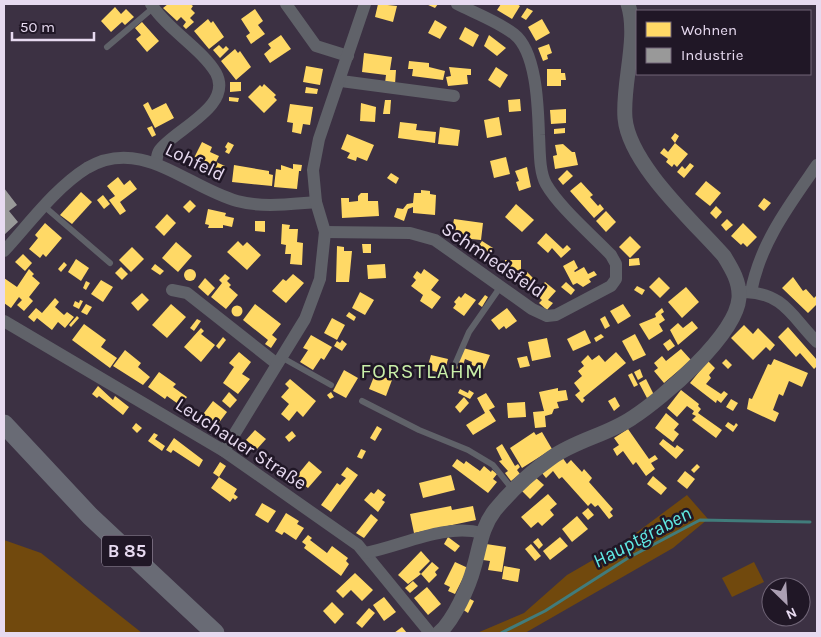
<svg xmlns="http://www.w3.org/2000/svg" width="821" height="637" font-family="Karla,sans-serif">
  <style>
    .green { fill: #71490d }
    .homes { fill: #ffd966 }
    .industry { fill: #999 }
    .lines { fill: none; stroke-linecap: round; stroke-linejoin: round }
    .stream { stroke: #417c7b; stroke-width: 3 }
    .service { stroke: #606269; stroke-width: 6 }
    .minor { stroke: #606269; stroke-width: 12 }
    .tertiary { stroke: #606269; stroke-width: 15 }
    .primary { stroke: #696b75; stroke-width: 19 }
    .labels { text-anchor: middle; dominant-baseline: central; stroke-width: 5; stroke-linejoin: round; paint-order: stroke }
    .shield { fill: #201726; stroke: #aba0b3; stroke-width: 1 }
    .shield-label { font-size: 18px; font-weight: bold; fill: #e7daf0 }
    .street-label { font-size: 19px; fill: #e7daf0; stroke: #201726 }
    .water-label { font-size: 20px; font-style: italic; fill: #60eae4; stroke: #201726 }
    .quarter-label { font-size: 21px; letter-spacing: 1px; fill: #c9efa9; stroke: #201726 }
  </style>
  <rect width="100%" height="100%" fill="#3c3143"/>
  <g class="green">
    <path d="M687 495 708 519 673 548 525 633H477L524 613 567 575 624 542Z"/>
    <path d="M4 540 41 553 142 633H4Z"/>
    <path d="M754 562 764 582 732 597 722 578Z"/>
  </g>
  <g class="homes">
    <path d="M168 4H190L193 6 191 9 195 13 190 18 194 22 186 29 183 26 186 22 181 17 177 21 163 8Z"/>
    <path d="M378 4 397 6 393 22 375 17Z"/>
    <path d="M426 4H438L435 8Z"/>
    <path d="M501 4H517L520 6 512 19 497 10Z"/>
    <path d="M115 7 121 14 126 9 134 17 125 25 122 22 111 32 101 21Z"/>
    <path d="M527 8 533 11 526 20 521 17Z"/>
    <path d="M255 9 263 21 258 25 265 34 251 44 246 36 250 33 241 19Z"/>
    <path d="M208 19 211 23 213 21 224 37 209 49 194 31Z"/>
    <path d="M542 19 550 33 536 41 528 27Z"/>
    <path d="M435 20 447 27 440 39 428 33Z"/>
    <path d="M142 22 159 41 147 52 136 39 141 35 135 28Z"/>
    <path d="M465 27 479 35 473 47 459 39Z"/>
    <path d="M281 35 291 49 270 63 264 54 271 48 268 44Z"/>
    <path d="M489 35 506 48 497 56 484 46Z"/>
    <path d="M549 44 552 53 547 55 548 59 543 61 538 48Z"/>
    <path d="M219 45 223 49 226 46 229 49 220 58 213 50Z"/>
    <path d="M235 49 238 53 240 51 251 67 236 80 221 61Z"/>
    <path d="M364 53 392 57 390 70H396L395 84 385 83 386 75 362 72Z"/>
    <path d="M409 61 429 63V67L445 71 443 80 412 76 413 69H408Z"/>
    <path d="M306 66 323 69 320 85 303 82Z"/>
    <path d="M449 67 471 69V75H467L468 84 448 86 446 77 451 76Z"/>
    <path d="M496 67 508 75 500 88 488 80Z"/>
    <path d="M547 69H561V73H565L566 80H561V86H547Z"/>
    <path d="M230 82H241V91L230 92Z"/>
    <path d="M264 84 276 95 274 97 277 100 264 113 248 97 260 85 262 87Z"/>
    <path d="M306 87 318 89 317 94 305 93Z"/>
    <path d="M229 97 239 98 238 102 229 101Z"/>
    <path d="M520 99 521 111 509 112 508 100Z"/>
    <path d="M385 100H391L390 114H383Z"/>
    <path d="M148 102 152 110 166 103 174 118 155 128 143 105Z"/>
    <path d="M361 103 376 107 375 122 360 121Z"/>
    <path d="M290 104 313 107 310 125 303 124 301 134 292 132 293 123 287 122Z"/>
    <path d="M566 109V123L551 124 550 110Z"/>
    <path d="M499 117 502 135 487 138 484 120Z"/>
    <path d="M400 122 417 124 416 130 436 132 435 143 398 138Z"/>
    <path d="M152 126 156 135 152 137 147 128Z"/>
    <path d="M440 127 460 130 458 146 438 144Z"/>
    <path d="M565 128V133L554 134V129Z"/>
    <path d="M675 133 679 136 675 143 688 154 677 167 674 164 672 167 666 162 668 159 660 153 664 148 668 152 675 143 671 138Z"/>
    <path d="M347 134 374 145 367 161 357 157 356 161 347 158 350 153 341 149Z"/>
    <path d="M202 142 212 147 210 152 219 156 216 162 225 166 218 179 209 175 211 171 192 162Z"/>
    <path d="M228 142 234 145 229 154 225 152 227 149 225 147Z"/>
    <path d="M563 144 572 152H575L578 165 555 169 553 156 557 155 555 145Z"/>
    <path d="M506 157 510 174 494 178 490 161Z"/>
    <path d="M690 163 694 166 684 178 677 172 682 166 685 169Z"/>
    <path d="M293 164 302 165 301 171H299L297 189 274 187 276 169 281 170V165L293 169Z"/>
    <path d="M234 165 269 171V174L273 175 272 186 232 182Z"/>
    <path d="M527 167 531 187 519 191 516 182 519 181 515 171Z"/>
    <path d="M567 170 573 176 563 185 558 179Z"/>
    <path d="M391 173 399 178 396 184 387 178Z"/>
    <path d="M118 177 124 185 130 180 137 189 120 202 126 211 120 215 109 200 115 196 107 186Z"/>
    <path d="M706 181 721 193 710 206 695 194Z"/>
    <path d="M581 182 593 195 590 197 598 206 600 204 604 209 594 218 570 191Z"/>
    <path d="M421 190 430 191V194L436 195 435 215 413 213V207L408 209 404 221 394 217 397 208 403 209 407 204 413 203 414 193H421Z"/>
    <path d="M81 192 92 202 72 224 60 215Z"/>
    <path d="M361 193H368V201H378L379 216 342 218 341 198H349V202L358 201V196Z"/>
    <path d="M103 195 110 204 104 209 97 200Z"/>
    <path d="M764 198 771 203 764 211 758 206Z"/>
    <path d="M190 200 196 206 189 213 183 207Z"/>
    <path d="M516 204 534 220 522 232 505 217Z"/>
    <path d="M716 206 722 212 716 219 710 213Z"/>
    <path d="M208 209 226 213 225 216 234 218 232 227 223 225V228H208L209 225 205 224Z"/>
    <path d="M606 211 616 222 606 232 596 221Z"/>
    <path d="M167 214 176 223 164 236 155 227Z"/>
    <path d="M454 219 483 223 481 240 471 239V242L459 240V236L451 235Z"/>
    <path d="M727 219 733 225 726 231 721 225Z"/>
    <path d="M255 221H265V232L255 231Z"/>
    <path d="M45 223 62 238 46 257 43 254 40 258 29 249 38 238 35 235Z"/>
    <path d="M743 223 757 237 747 247 743 243 741 245 731 236Z"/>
    <path d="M282 224 290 225 289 229H298L297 242 303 243 302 265 290 264 291 254H285L286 245 281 244Z"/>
    <path d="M546 233 563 249 567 245 571 249 561 258 552 248 548 253 537 243Z"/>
    <path d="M630 236 641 247 630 258 619 247Z"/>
    <path d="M238 241 243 246 247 242 261 255 247 270 227 252Z"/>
    <path d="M482 241 493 248 487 258 475 251Z"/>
    <path d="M176 242 192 256 178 272 162 258Z"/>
    <path d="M362 244H371V253H363Z"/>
    <path d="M337 246 344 247V251H352L349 282H336Z"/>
    <path d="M132 247 144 259 131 272 119 260Z"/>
    <path d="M23 254 32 263 25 271 15 262Z"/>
    <path d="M639 258 640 265 629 266V259Z"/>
    <path d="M76 259 89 268 81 281 68 272Z"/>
    <path d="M505 260H521V277L516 276V281H509V276H504Z"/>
    <path d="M574 260 578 268 574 271 575 272 584 267 588 274 594 271 597 275 589 279 591 282 583 287 577 283 573 285 563 266Z"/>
    <path d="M64 262 67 265 61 272 58 269Z"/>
    <path d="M155 264 164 271 160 275 151 269Z"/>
    <path d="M385 264 386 278 368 279 367 265Z"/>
    <path d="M121 267 128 274 122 280 115 273Z"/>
    <circle cx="190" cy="275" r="6"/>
    <path d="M29 269 34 274 32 276 40 283 29 297 33 301 24 311 17 305 22 300 19 297 11 308 4 303V278L17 287Z"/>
    <path d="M424 269 439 280 431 290 441 297 432 309 420 301 423 295 411 286 416 280 413 277 417 271 421 274Z"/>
    <path d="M527 272 534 279 527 288 519 282Z"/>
    <path d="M225 274 230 278 227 281 231 285 229 287 238 295 226 309 211 297 222 283 219 280Z"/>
    <path d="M293 274 304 283 286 303 272 291 283 279 286 281Z"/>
    <path d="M659 277 670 288 660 298 649 287Z"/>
    <path d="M793 277 803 291 806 289 814 298 817 295V304L808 313 782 288Z"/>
    <path d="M205 278 215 288 208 296 198 287Z"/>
    <path d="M101 280 113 287 103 302 91 294Z"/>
    <path d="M86 281 90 283 86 290 83 288Z"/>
    <path d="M545 282 556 291 548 300 553 303 547 310 539 303 542 300 535 294Z"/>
    <path d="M566 282 575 290 571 295 561 287Z"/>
    <path d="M637 286 645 290 642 295 634 290Z"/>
    <path d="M686 287 699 302 682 318 668 302Z"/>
    <path d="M360 292 374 300 365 315 352 308Z"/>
    <path d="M142 293 149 300 138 311 131 303Z"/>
    <path d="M465 293 476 300 464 316 453 308 456 304 454 302 459 296 461 298Z"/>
    <path d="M485 295 488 297 482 307 478 304Z"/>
    <path d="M55 298 59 302 55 307 64 315 67 312 74 317 65 328 58 322 52 330 37 318 34 322 28 317 36 308 42 313Z"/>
    <path d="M80 300 83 301 79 309 73 306 75 301 79 303Z"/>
    <path d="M86 304 92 307 87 315 81 312Z"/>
    <path d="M171 304 186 317 167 338 152 325Z"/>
    <path d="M255 304 281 324 272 335 277 339 271 348 265 344 268 340 243 320Z"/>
    <path d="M623 304 631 316 618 324 610 311Z"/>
    <circle cx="237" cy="311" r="5.5"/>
    <path d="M507 308 517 321 506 329 504 326 499 330 491 320Z"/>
    <path d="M662 308 664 312 661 314 665 320 659 324 663 331 649 340 639 324 656 317 655 314Z"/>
    <path d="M349 312 356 317 354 321 346 316Z"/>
    <path d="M77 316 79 318 71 327 69 325Z"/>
    <path d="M605 316 610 326 605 329 600 319Z"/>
    <path d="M332 318 345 325 337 340 324 333Z"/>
    <path d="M197 319 201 321 194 331 190 328Z"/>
    <path d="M692 321 698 328 678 345 670 330 678 323 683 328Z"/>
    <path d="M84 324 106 340 101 347 117 358 110 368 72 340Z"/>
    <path d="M744 325 753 334 758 328 775 345 770 351 766 347 753 360 731 338Z"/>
    <path d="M788 327 817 360V366L814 369 800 353 796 357 778 337Z"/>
    <path d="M201 328 204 331 201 334 215 345 201 362 184 347Z"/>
    <path d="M585 330 591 343 573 351 567 339Z"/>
    <path d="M601 334 604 337 596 342 594 338Z"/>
    <path d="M635 334 646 355 633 361 622 341Z"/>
    <path d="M311 335 332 347 324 360 321 358 313 370 300 362 308 350 303 348Z"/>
    <path d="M223 337 226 340 219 349 216 346Z"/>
    <path d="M547 338 551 357 532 361 528 342Z"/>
    <path d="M670 339 675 346 668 351 663 344Z"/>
    <path d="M342 340 347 344 342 351 334 346 337 341 340 343Z"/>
    <path d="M463 348 490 355 484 369 471 365 472 362 465 359 461 371 456 369Z"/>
    <path d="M681 349 691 360 664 383 654 371 658 368 654 363 662 356 666 361Z"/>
    <path d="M125 350 141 363 138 367 150 377 143 385 113 366Z"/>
    <path d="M239 352 251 362 242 374 250 379 238 394 223 383 234 367 229 363Z"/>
    <path d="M616 352 626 363 583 398 585 400 582 403 575 395 580 391 574 383 582 376 578 371 584 366 581 362 588 355 592 360 599 355 605 362Z"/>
    <path d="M431 355 448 359 444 374 427 369Z"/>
    <path d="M527 356 530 366 520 368 517 358Z"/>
    <path d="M726 359 732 365 728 369 722 363Z"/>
    <path d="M774 359 808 373 802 387 789 381 783 396 779 394 773 410 779 413 775 422 747 409 749 398 752 399 768 364 771 365Z"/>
    <path d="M708 361 715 368 709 375 711 378 706 384 721 394 724 391 728 394 721 403 717 400 716 403 690 383Z"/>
    <path d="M640 369 643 377 638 380 634 372Z"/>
    <path d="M344 370 358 378 346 398 333 391Z"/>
    <path d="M159 372 176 384 173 387 187 397 181 406 167 396 165 399 148 387Z"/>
    <path d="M632 373 638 385 634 387 628 375Z"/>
    <path d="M375 374 392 380 386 396 369 389Z"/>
    <path d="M290 379 316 401 303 417 297 411 289 421 281 414 289 404 281 397 289 388 285 384Z"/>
    <path d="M646 379 654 395 647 398 639 383Z"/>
    <path d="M98 386 113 400 115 396 129 407 123 415 99 396 97 398 92 394Z"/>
    <path d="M558 388V391L566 390 568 400 557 402 559 408 554 409 552 414 545 416 546 427 535 428 533 412 544 411 539 392Z"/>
    <path d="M460 389 468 393 469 390 474 393 470 399 458 393Z"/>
    <path d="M681 390 699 404 698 406 701 409 698 413 722 430 716 438 692 420 696 416 692 414 694 411 687 406 677 417 667 408Z"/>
    <path d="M229 392 237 400 230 408 222 401Z"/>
    <path d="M331 392 334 397 330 399 327 395Z"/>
    <path d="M486 393 495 407 489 410 496 421 473 435 466 425 485 413 477 398Z"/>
    <path d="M464 397 469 403 460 413 455 407Z"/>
    <path d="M615 397 620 406 614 411 608 401Z"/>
    <path d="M731 399 738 403 733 411 726 407Z"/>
    <path d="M213 401 227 412 215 428 201 417Z"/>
    <path d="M525 402 526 417 508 418 507 403Z"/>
    <path d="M666 413 679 424 674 430 679 434 673 442 655 428Z"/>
    <path d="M728 422 734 426 736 423 738 425 733 432 725 426Z"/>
    <path d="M136 423 142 428 137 433 132 428Z"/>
    <path d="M377 426 382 429 375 441 370 438Z"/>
    <path d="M628 429 649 459 655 455 658 459 651 463 655 469 646 476 636 462 633 465 623 451 617 456 613 449 619 445 614 438Z"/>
    <path d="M255 430 266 439 257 449 246 440Z"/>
    <path d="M292 431 296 436 289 442 285 437Z"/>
    <path d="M534 432 536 435 542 432 552 449 522 468 510 448Z"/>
    <path d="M154 433 158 435 155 439 165 446 162 451 148 441Z"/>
    <path d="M174 438 203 460 199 467 173 450 171 453 166 450Z"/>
    <path d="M663 439 675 448 677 445 684 450 676 459 659 444Z"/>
    <path d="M502 444 515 466 518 464 520 467 517 470 520 474 511 481 505 473 508 471 499 461 502 460 496 448Z"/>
    <path d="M361 449 366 451 362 459 357 457Z"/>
    <path d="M562 457 567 464 571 460 582 472 584 469 592 478 589 482 613 509 610 512 613 516 609 519 598 505 595 507 591 503 588 506 562 477 559 479 553 471 546 478 542 473Z"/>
    <path d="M457 459 464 464 466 461 480 471 484 466 491 472 492 470 497 474 493 479 497 482 488 493 452 466Z"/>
    <path d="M309 461 322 472 308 488 295 478Z"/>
    <path d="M220 462 226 466 219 477 237 489 234 494 238 497 235 500 233 498 230 502 211 488 219 477 213 473Z"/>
    <path d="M697 464 700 467 694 473 691 470Z"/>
    <path d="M347 467 358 475 331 512 321 505 337 483 340 485 346 478 341 475Z"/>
    <path d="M685 471 695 479 687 489 677 481Z"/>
    <path d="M451 475 455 490 423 498 419 483Z"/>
    <path d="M653 476 667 488 661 495 647 484Z"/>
    <path d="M535 477 544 485 530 499 522 491Z"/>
    <path d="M378 489 386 495 382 500 385 502 378 512 364 500 371 492 374 494Z"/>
    <path d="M548 494 557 504 550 510 554 515 542 526 538 522 531 528 521 517Z"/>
    <path d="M262 503 276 511 268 523 255 515Z"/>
    <path d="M451 506 452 510 473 506 476 520 414 533 410 514Z"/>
    <path d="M588 508 594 515 588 520 582 513Z"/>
    <path d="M286 513 299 521 297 524 304 528 296 540 284 532 282 535 275 531Z"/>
    <path d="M371 514 378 520 364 538 356 533Z"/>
    <path d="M577 516 588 529 572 542 562 529Z"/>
    <path d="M308 535 312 538 310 540 327 553 332 546 348 558 346 561 349 564 341 576 304 548 306 545 302 542Z"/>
    <path d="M448 537 460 546 455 552 444 544Z"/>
    <path d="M560 537 568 546 550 560 543 551Z"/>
    <path d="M538 538 543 545 539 549 533 542Z"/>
    <path d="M486 544 506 547 502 572 488 570 490 561 483 560Z"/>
    <path d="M531 544 541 556 535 561 525 549Z"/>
    <path d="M421 551 430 561 419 572 421 574 408 584 398 575Z"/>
    <path d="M432 562 439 568 435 572 437 575 429 583 421 574Z"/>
    <path d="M455 562 468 568 455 594 448 591 450 587 444 584Z"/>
    <path d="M504 566 520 569 518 582 502 579Z"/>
    <path d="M355 573 373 590 362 601 351 590 343 598 336 591Z"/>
    <path d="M413 581 418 586 410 593 405 588Z"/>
    <path d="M427 587 441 604 428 615 414 598Z"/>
    <path d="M384 597 396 612 384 621 373 605Z"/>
    <path d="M468 598 474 601 468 613 462 609Z"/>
    <path d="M332 602 344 614 335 624 323 611Z"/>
    <path d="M369 608 375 613 362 628 356 623Z"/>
    <path d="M402 627 407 633H394Z"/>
  </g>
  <path class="industry" d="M4 188 17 205 9 211 18 222 4 235Z"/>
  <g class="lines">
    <path class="stream" d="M501 633 545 611 628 558 700 520 810 522"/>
    <g class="service">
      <path d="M107 47 153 8"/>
      <path d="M45 207 110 263"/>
      <path d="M281 357 331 385"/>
      <path d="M450 376 469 332 501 286"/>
      <path d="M362 401 419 430 468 450 493 465 513 490"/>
    </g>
    <g class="minor">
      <path d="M151 4C168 30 202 49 216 73 234 107 173 130 159 151 157 154 157 159 156 162"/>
      <path d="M286 4 316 46 348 56"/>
      <path d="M341 81 454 96"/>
      <path d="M325 232 410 233 435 240 532 309 547 316 556 315 611 286 616 279V264L611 255C593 236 559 207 546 184 539 171 540 151 539 135 538 108 537 52 514 34 497 21 475 13 457 4"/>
      <path d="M4 251C29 224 55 188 87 168 141 136 187 187 237 201 263 208 290 204 316 202"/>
      <path d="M172 290 187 293 277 364"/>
      <path d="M745 292C784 293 792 317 817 342"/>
      <path d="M751 292C760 243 790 204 817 165"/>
      <path d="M4 321 224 451 358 545 430 633"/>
      <path d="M224 451 305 319 320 279 325 232 316 202 313 170 319 139 365 4"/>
      <path d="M365 553C402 546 445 523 482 533"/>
    </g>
    <path class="tertiary" d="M439 633C454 620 469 586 474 567 480 547 481 528 495 510 510 492 531 472 551 458 576 440 607 435 632 418 663 398 736 335 739 298 740 282 732 269 724 256 694 222 629 164 625 118 622 83 639 38 628 4"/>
    <path class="primary" d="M4 424 90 516 215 633"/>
  </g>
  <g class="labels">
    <rect class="shield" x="102" y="535.5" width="50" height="31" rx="4"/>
    <g class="shield-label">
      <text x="127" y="551">B 85</text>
    </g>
    <g class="street-label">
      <text transform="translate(195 162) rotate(26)">Lohfeld</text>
      <text transform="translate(493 260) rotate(34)">Schmiedsfeld</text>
      <text transform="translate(241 444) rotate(33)">Leuchauer Straße</text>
    </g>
    <g class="water-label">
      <text transform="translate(642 537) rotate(-28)">Hauptgraben</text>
    </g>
    <g class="quarter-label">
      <text x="422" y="371">FORSTLAHM</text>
    </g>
  </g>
  <rect width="821" height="637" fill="none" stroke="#e7daf0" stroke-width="10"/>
  <rect x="636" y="10" width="175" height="65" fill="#201726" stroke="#706577"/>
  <rect x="646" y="22" width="25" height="15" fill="#ffd966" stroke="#706577"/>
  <text x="681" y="35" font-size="15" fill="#e7daf0">Wohnen</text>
  <rect x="646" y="48" width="25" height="15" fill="#999999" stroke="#706577"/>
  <text x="681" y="60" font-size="15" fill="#e7daf0">Industrie</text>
  <g transform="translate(786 602) rotate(155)"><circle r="24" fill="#201726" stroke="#706577"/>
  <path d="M0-4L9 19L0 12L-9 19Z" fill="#ab9fb3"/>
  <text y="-8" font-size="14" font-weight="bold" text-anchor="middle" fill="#e7daf0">N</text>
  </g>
  <path d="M12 32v8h82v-8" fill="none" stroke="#e7daf0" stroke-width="2.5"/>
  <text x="20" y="32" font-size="15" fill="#e7daf0" stroke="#201726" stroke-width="4" paint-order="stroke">50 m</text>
</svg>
